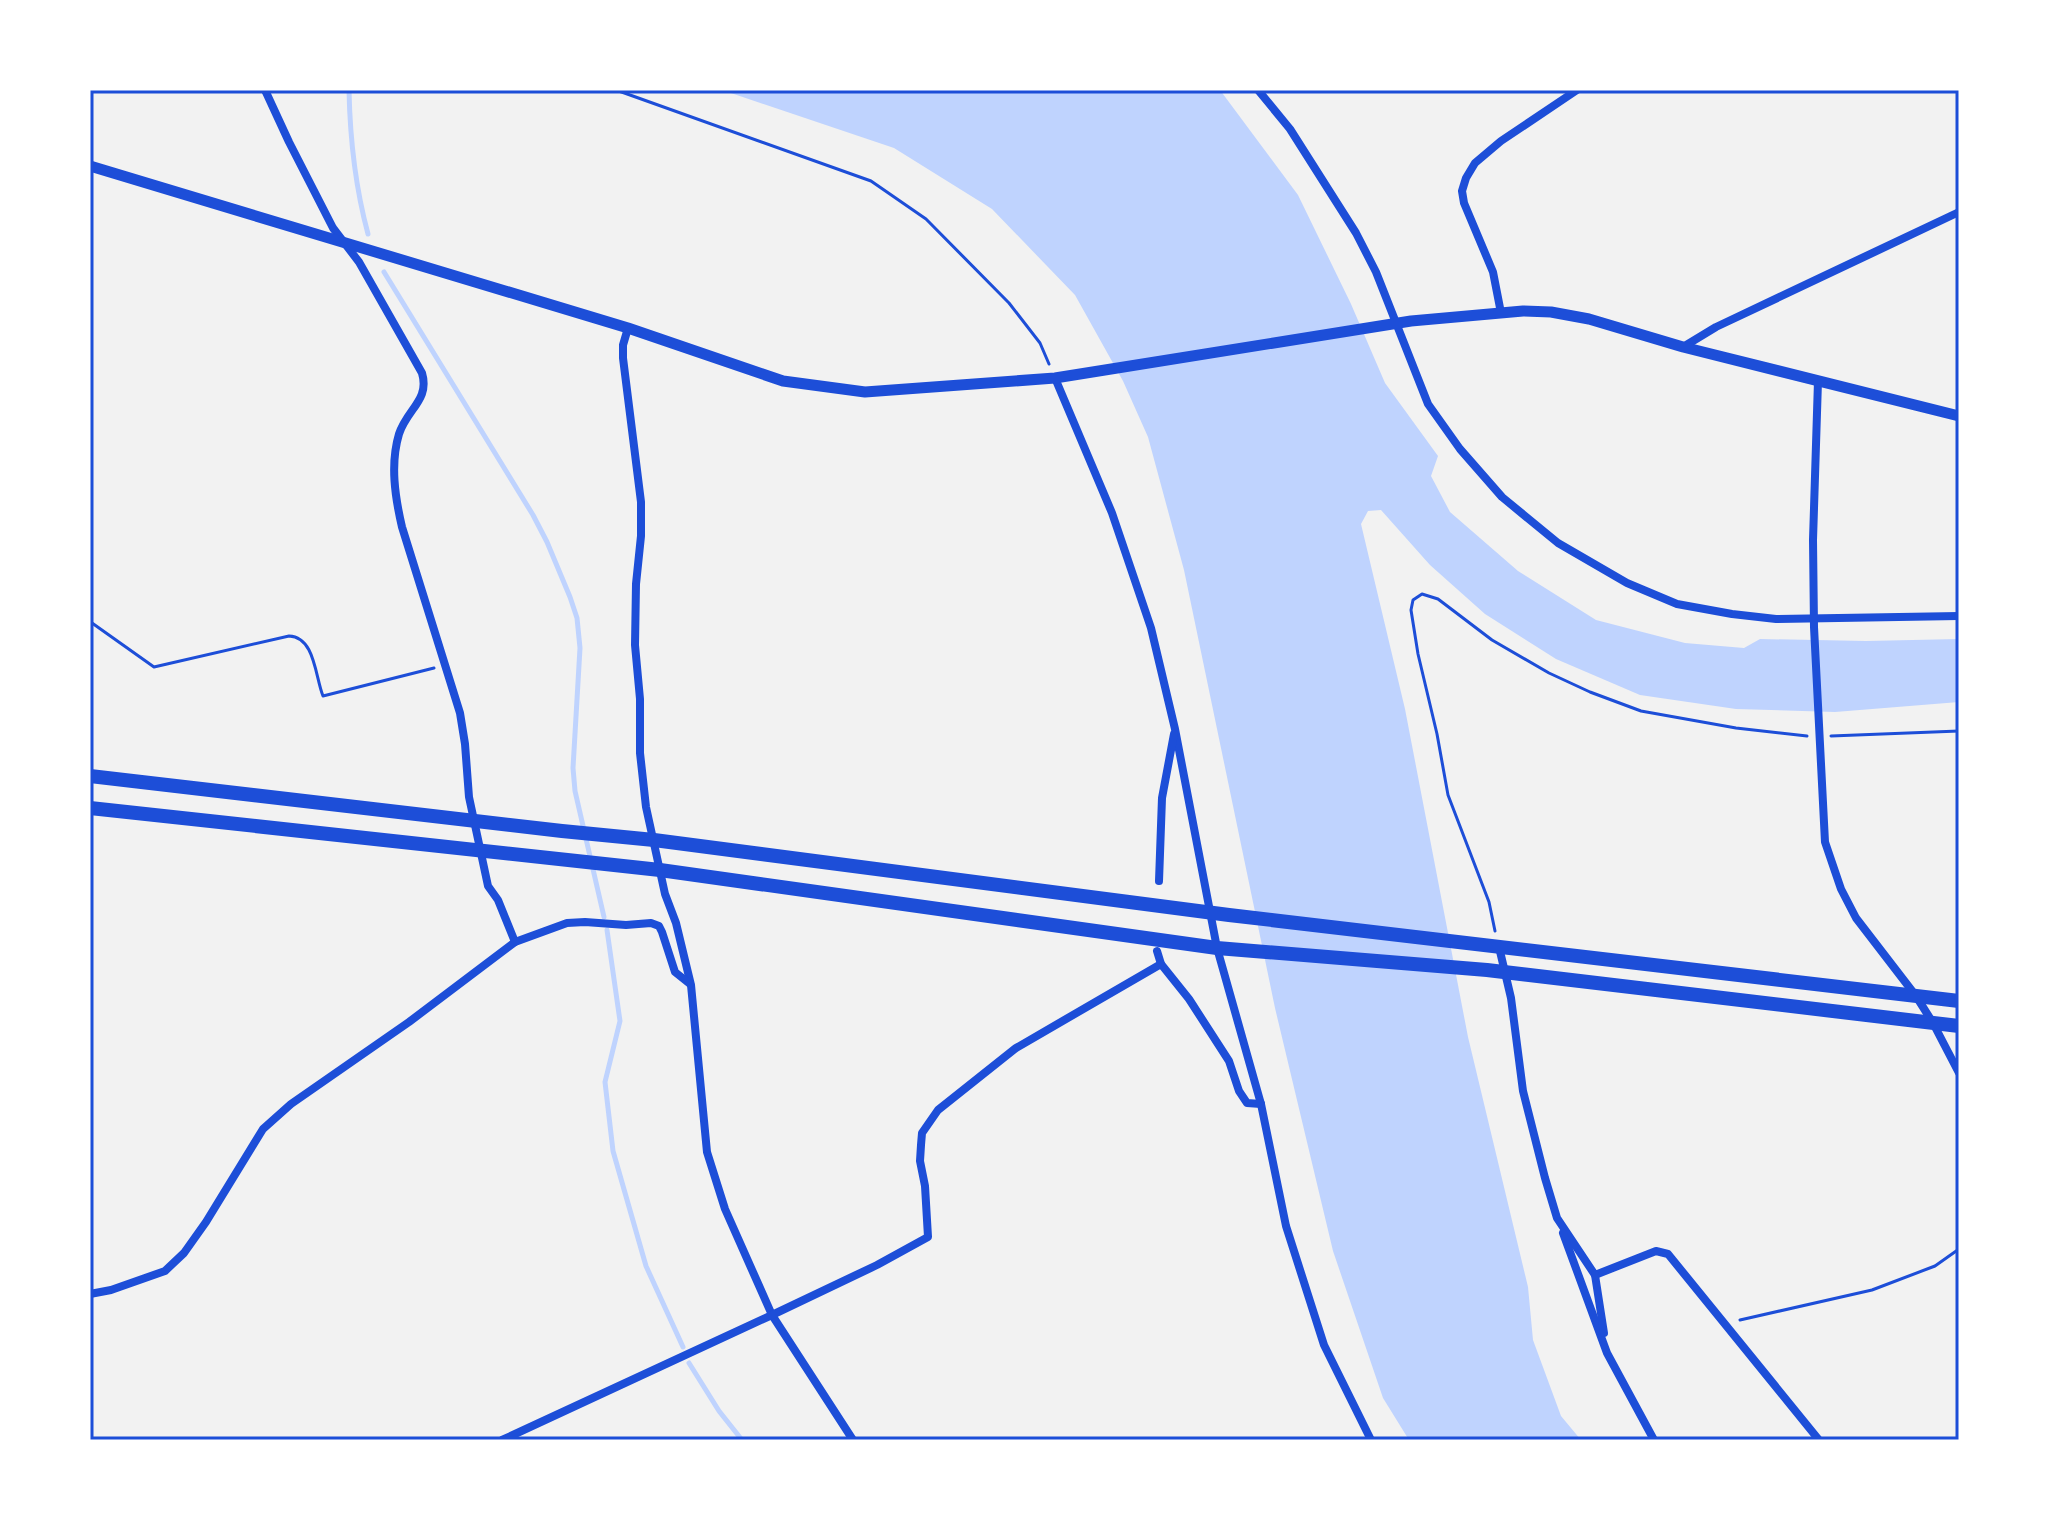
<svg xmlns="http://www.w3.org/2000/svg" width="2049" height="1530" font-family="Manrope,sans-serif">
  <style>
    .water { fill: #bfd3fe }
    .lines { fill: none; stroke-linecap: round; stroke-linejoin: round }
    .stream { stroke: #bfd3fe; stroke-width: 5 }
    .path { stroke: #1d4ed8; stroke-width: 3 }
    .minor { stroke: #1d4ed8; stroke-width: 8 }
    .secondary { stroke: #1d4ed8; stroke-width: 11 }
    .trunk { stroke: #1d4ed8; stroke-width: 14 }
    .neatline { fill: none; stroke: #1d4ed8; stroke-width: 3 }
  </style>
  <rect width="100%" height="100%" fill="#f2f2f2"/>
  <path class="water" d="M722 90H1220L1298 195 1351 304 1385 383 1438 456 1431 476 1450 512 1518 571 1596 620 1685 643 1744 648 1760 639 1866 641 1959 639V702L1835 712 1736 709 1640 695 1556 659 1485 614 1430 565 1381 510 1368 511 1361 524 1405 709 1468 1037 1528 1287 1533 1340 1561 1416 1581 1440H1409L1383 1398 1333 1251 1275 1008 1184 570 1148 437 1123 381 1075 295 992 209 894 148Z"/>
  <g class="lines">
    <g class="stream">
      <path d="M349 90C350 139 355 186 368 234"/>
      <path d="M384 272 533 515 547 542 570 597 577 618 580 648 573 768 575 791 604 917"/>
      <path d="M607 930 620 1021 605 1082 613 1151 646 1266 683 1347"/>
      <path d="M689 1363 719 1411 742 1440"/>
    </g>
    <g class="path">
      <path d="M616 90 871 181 926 219 1009 303 1040 343 1049 364"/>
      <path d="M90 623H92L154 667 289 636C315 637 315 676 323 696L434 668"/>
      <path d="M1831 736 1959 731"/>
      <path d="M1495 931 1489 902 1448 795 1437 734 1418 654 1411 610 1413 600 1422 594 1438 599 1492 640 1549 673 1590 692 1641 711 1736 728 1807 736"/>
      <path d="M1740 1320 1872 1290 1935 1266 1959 1249"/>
    </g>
    <g class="minor">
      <path d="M265 90 289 142 333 228 359 262 422 373C430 400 407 409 399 434 390 464 395 497 402 527L460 713 465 744 469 797 488 886 498 900 515 942"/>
      <path d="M1258 90 1290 129 1356 233 1376 272 1428 404 1460 449 1502 497 1558 543 1627 583 1677 604 1732 614 1776 619 1959 616"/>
      <path d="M1501 313 1493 272 1464 203 1462 191 1466 178 1475 163 1501 141 1577 90"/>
      <path d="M628 328 623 345V358L641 502V536L636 584 635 645 640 699V753L646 807 665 894 676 923 691 985 707 1152 725 1209 772 1315 853 1440"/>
      <path d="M1683 347 1716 327 1959 212"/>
      <path d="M1055 378 1112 513 1151 628 1175 729 1217 948 1261 1104 1286 1226 1324 1345 1371 1440"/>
      <path d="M1818 381 1813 540 1814 627 1825 842 1841 889 1856 918 1916 996 1933 1023 1959 1073"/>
      <path d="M1159 881 1162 798 1174 734"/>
      <path d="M1499 947 1511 998 1523 1091 1545 1178 1557 1218 1595 1275 1656 1251 1668 1254 1819 1440"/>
      <path d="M1157 951 1161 964 1189 999 1229 1061 1239 1091 1247 1103 1261 1104"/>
      <path d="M1563 1233 1607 1353 1654 1440"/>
      <path d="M1595 1275 1604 1333"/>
      <path d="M90 1294 111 1290 165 1271 184 1253 206 1222 263 1129 291 1104 409 1022 515 942 567 923 585 922 626 925 651 923 659 926 662 932 675 972 690 984"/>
      <path d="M502 1440 772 1315 877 1265 928 1237 925 1186 920 1161 921 1145 922 1133 938 1110 1016 1048 1161 964"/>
    </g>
    <path class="secondary" d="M90 166 628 328 783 381 865 392 1055 378 1411 321 1523 311 1551 312 1589 319 1683 347 1959 416"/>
    <g class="trunk">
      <path d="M90 776 562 831 654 840 1229 915 1959 1001"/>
      <path d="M90 808 660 870 1217 948 1487 970 1959 1026"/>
    </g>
  </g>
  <rect width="2049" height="1530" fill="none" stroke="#ffffff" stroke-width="184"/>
  <rect x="92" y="92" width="1865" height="1346" class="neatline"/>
</svg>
